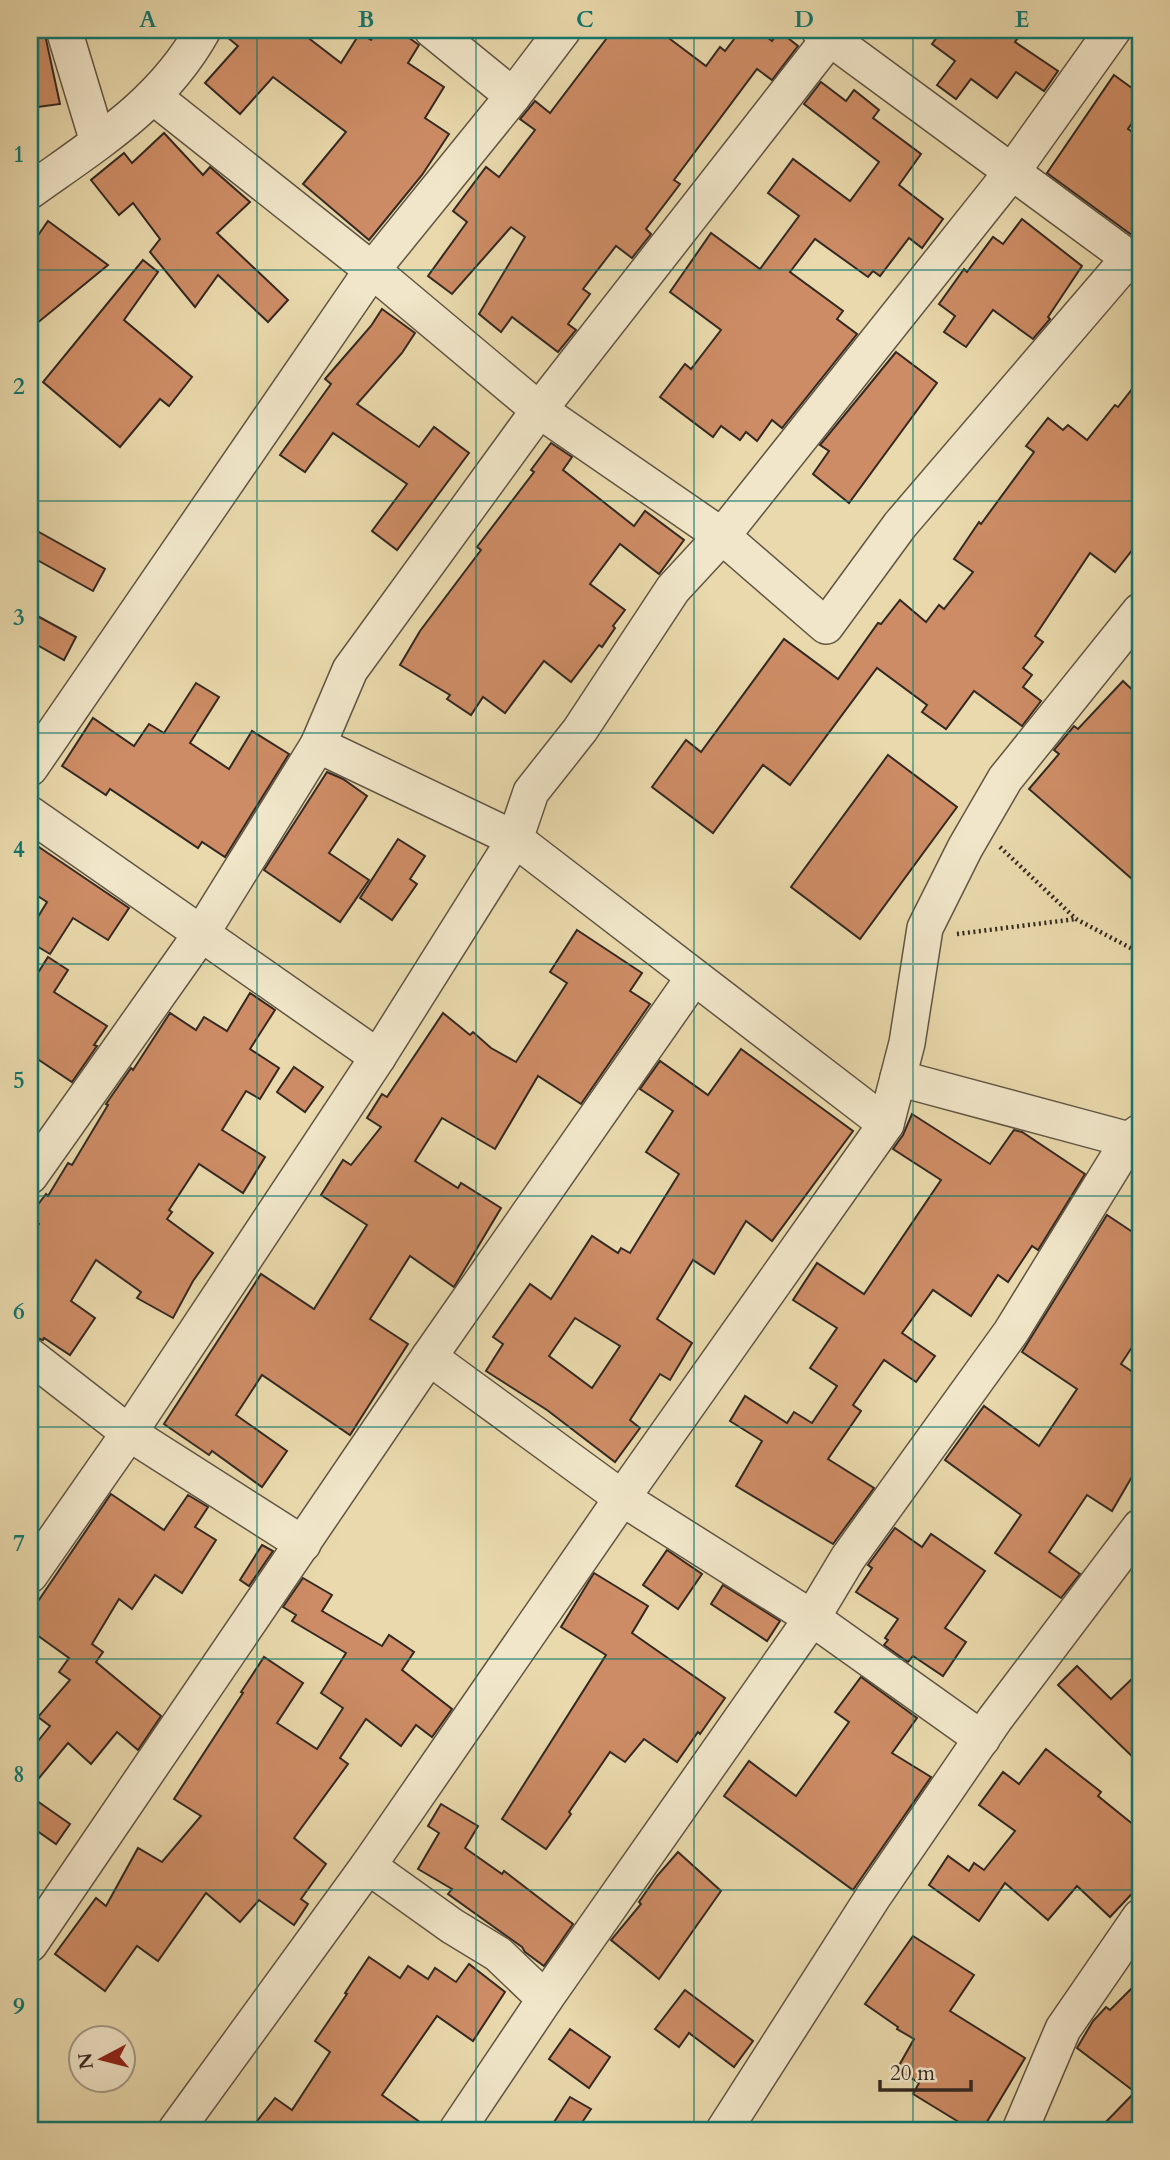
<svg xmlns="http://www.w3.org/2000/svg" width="1170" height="2160" font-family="Cardo,serif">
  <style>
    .building { fill: #cd8c65; stroke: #342922; stroke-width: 2; fill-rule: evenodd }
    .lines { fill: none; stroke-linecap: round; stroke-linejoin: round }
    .minor-casing { stroke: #615544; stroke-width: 38 }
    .path { stroke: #342922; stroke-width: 4.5; stroke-dasharray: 2 3.5; stroke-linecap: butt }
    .minor { stroke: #f1e6c9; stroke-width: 35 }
    .grid { fill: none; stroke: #0f766e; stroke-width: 2; stroke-opacity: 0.55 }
    .neatline { fill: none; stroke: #0f766e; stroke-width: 2.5 }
    .grid-label { font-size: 23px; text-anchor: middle; font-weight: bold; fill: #0f766e }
  </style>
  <rect width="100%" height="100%" fill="#e9d9ac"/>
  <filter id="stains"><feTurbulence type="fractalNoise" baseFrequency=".00286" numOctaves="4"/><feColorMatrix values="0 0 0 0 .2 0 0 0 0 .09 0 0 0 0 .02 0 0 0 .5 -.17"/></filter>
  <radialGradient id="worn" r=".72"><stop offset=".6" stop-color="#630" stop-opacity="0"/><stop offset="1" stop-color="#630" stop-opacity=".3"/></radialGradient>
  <g class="building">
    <path d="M30 30H44L60 104 30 108Z"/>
    <path d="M223 30H298L341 63 360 33 371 40 378 30H398L419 45 408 63 444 87 425 118 449 134 422 175 369 240 303 184 346 132 273 77 240 114 205 83 238 46 222 33Z"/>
    <path d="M613 30H658L706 66 720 47 725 51 741 30H758L772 41 779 31 798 46 772 80 757 69 674 180 680 184 646 229 651 234 632 258 616 246 583 289 590 294 568 324 576 330 558 352 512 317 501 332 479 314 525 237 511 227 452 294 428 276 467 222 453 211 486 167 499 177 535 130 520 119 535 101 550 113Z"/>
    <path d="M942 30H1024L1015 42 1058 71 1044 91 1016 72 997 98 971 79 956 99 937 85 955 61 932 44Z"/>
    <path d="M1114 75 1140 94V111L1128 129 1140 137V241L1047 173Z"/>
    <path d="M821 82 846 101 854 90 879 110 873 118 921 154 899 185 943 219 922 248 909 238 880 276 873 271 868 277 815 239 790 272 843 311 837 319 857 334 782 428 772 420 757 441 746 432 740 440 721 426 713 437 660 397 685 364 691 369 721 330 670 292 711 233 760 269 799 216 768 193 793 159 850 201 879 162 804 104Z"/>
    <path d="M164 133 203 175 210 167 250 202 217 233 288 300 268 322 218 275 195 307 150 252 160 239 133 203 119 215 91 180 124 153 132 163Z"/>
    <path d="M1022 219 1082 266 1048 317 1050 319 1033 339 993 310 966 347 944 332 955 316 939 304 964 269 967 272 993 237 1003 244Z"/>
    <path d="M48 221 108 265 30 329V247Z"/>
    <path d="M143 260 158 272 124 320 192 377 169 406 160 399 120 447 43 382Z"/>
    <path d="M382 309 415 333 402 353 357 404 419 447 434 427 469 453 397 550 372 531 407 484 333 433 305 472 280 455 331 384 325 379 371 326Z"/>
    <path d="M896 352 937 383 849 503 813 474 829 451 820 445Z"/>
    <path d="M1140 379V540L1115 572 1090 553 1035 636 1043 642 1023 668 1032 675 1023 687 1041 701 1022 726 974 691 946 729 922 712 927 705 877 668 790 785 763 765 713 833 652 787 686 740 701 752 784 639 838 679 878 623 881 624 900 600 926 622 939 605 944 609 973 572 954 559 979 522 981 524 1034 452 1026 446 1048 418 1063 430 1068 425 1087 440 1115 405 1118 407Z"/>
    <path d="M551 443 572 457 563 470 634 526 645 511 684 540 659 574 620 544 590 584 625 610 613 626 615 628 602 647 599 645 571 682 544 661 505 713 483 697 471 715 447 699 450 695 400 665 420 631 481 550 477 547 534 472 531 470Z"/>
    <path d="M30 527 105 569 93 591 30 556Z"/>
    <path d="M30 612 76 637 64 660 30 641Z"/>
    <path d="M1123 681 1140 697V886L1029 789 1059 754 1054 750 1074 726 1078 729Z"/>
    <path d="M196 683 219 697 190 743 229 769 252 731 289 754 225 857 202 842 198 848 110 789 106 795 62 766 93 718 134 746 149 724 164 733Z"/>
    <path d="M888 755 957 807 860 939 791 887Z"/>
    <path d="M327 772 343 779 367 796 329 853 369 880 340 922 264 870Z"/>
    <path d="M398 839 425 856 410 879 417 884 392 920 360 898Z"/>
    <path d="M30 841 129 908 108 940 73 918 50 954 30 942V930L47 902 30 891Z"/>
    <path d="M577 930 642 973 630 991 650 1004 581 1104 538 1076 495 1149 442 1118 415 1161 458 1188 461 1183 501 1208 454 1287 410 1256 370 1319 408 1344 350 1435 262 1375 236 1415 287 1451 262 1487 212 1451 209 1455 164 1424 261 1274 314 1309 367 1225 321 1195 343 1160 351 1165 381 1127 367 1118 382 1094 387 1097 443 1013 470 1035 473 1032 491 1048 516 1062 567 983 550 972Z"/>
    <path d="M48 957 68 970 54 992 107 1026 94 1045 97 1046 72 1082 30 1054V976L34 979Z"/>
    <path d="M250 993 275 1010 250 1049 279 1068 260 1099 246 1091 222 1130 265 1157 243 1193 199 1164 169 1210 172 1212 167 1219 213 1253 193 1281 173 1318 137 1298 141 1292 96 1260 71 1301 95 1318 70 1355 44 1338 43 1340 30 1336V1238L39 1224 30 1215 46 1194 48 1196 68 1163 72 1165 108 1105 106 1104 131 1068 133 1070 170 1013 196 1030 204 1017 227 1031Z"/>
    <path d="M741 1049 853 1131 772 1241 746 1221 714 1274 693 1260 657 1319 692 1343 670 1380 660 1374 630 1420 640 1428 615 1462 547 1410 486 1371 503 1344 493 1337 530 1284 551 1299 592 1236 618 1253 621 1248 630 1253 679 1174 646 1152 673 1111 640 1089 660 1061 708 1095ZM575 1318 620 1346 592 1388 549 1356Z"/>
    <path d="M294 1067 323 1087 305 1112 277 1092Z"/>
    <path d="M912 1114 990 1164 1014 1130 1022 1132 1085 1174 1038 1250 1032 1246 1008 1282 998 1275 971 1316 933 1290 902 1333 935 1356 916 1382 884 1360 853 1405 861 1411 828 1459 874 1488 833 1544 736 1486 762 1441 730 1421 745 1396 787 1423 794 1412 812 1423 837 1386 810 1368 837 1328 793 1300 817 1263 864 1294 941 1180 893 1149 903 1135Z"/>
    <path d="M1107 1215 1140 1237V1335L1121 1364 1140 1377V1463L1112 1511 1087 1495 1049 1552 1080 1574 1061 1598 995 1553 1021 1515 945 1460 984 1406 1039 1446 1077 1389 1022 1352Z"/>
    <path d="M111 1494 164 1530 188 1495 208 1507 195 1527 216 1540 182 1593 155 1575 132 1609 119 1599 92 1644 103 1652 96 1662 161 1716 138 1750 117 1732 91 1764 68 1743 30 1789V1751L50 1726 38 1717 70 1680 59 1672 69 1658 30 1630V1613Z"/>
    <path d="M895 1528 922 1547 931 1534 985 1571 945 1628 966 1642 943 1676 913 1656 908 1662 884 1645 888 1640 885 1638 898 1619 856 1592 872 1568 868 1565Z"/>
    <path d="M262 1545 273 1551 249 1586 240 1580Z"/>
    <path d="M667 1550 702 1574 678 1609 643 1585Z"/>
    <path d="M594 1573 648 1606 632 1633 725 1698 700 1734 698 1732 677 1762 644 1739 625 1762 610 1752 569 1812 571 1814 546 1849 502 1819 606 1655 561 1627Z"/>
    <path d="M303 1578 332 1595 322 1611 382 1646 389 1635 414 1652 402 1670 452 1709 432 1737 416 1725 401 1746 366 1719 340 1758 348 1764 294 1838 326 1864 301 1899 308 1904 294 1925 259 1900 240 1922 206 1893 158 1961 137 1946 105 1991 55 1954 96 1898 106 1906 138 1848 162 1862 201 1816 174 1799 243 1693 241 1692 264 1657 303 1683 277 1723 317 1749 343 1708 321 1693 346 1653 292 1621 296 1615 283 1607Z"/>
    <path d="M723 1585 780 1621 767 1641 711 1604Z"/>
    <path d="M1077 1666 1111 1699 1140 1671V1764L1058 1685Z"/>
    <path d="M861 1677 917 1718 892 1753 931 1777 853 1890 724 1796 749 1761 796 1796 849 1722 835 1712Z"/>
    <path d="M1046 1749 1101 1792 1098 1796 1140 1830V1885L1110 1917 1077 1886 1048 1920 1005 1883 979 1921 929 1885 948 1856 969 1871 974 1863 984 1870 1015 1831 979 1805 1003 1772 1019 1784Z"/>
    <path d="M30 1796 70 1824 56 1844 30 1826Z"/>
    <path d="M441 1804 478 1826 465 1848 502 1874 504 1871 573 1924 544 1966 525 1952 522 1947 448 1894 452 1889 418 1869 439 1833 428 1826Z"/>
    <path d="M678 1852 721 1891 659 1979 611 1940 641 1904 639 1902 657 1876Z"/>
    <path d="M913 1936 974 1975 950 2011 1025 2058 982 2130H972L913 2094 919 2083 897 2069 914 2039 897 2029 898 2027 865 2004Z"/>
    <path d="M369 1957 400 1978 408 1966 428 1979 435 1968 456 1982 469 1964 505 1992 473 2041 437 2016 382 2095 431 2130H250L275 2098 292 2110 330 2052 315 2041 347 1994 345 1993Z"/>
    <path d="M1140 1980V2130H1098L1135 2092 1077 2048 1093 2021 1106 2007 1110 2010Z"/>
    <path d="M685 1990 753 2041 734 2067 689 2033 679 2047 655 2029Z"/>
    <path d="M570 2029 610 2057 589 2088 549 2059Z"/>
    <path d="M570 2097 591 2109 577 2130H549Z"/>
  </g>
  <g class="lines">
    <g class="minor-casing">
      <g id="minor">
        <path d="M64 30 98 142"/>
        <path d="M432 30 513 96"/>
        <path d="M819 30 1129 258 1140 269"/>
        <path d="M154 97 372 270 539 410 722 536 826 626 900 525 1129 258"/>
        <path d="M30 191C97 143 162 104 203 30"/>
        <path d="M318 745 515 839 886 1124"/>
        <path d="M30 768 372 270 513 96 563 30"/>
        <path d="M30 814 378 1057"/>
        <path d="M898 1078 1129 1140 1140 1150"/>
        <path d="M30 1176 201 934 318 745 350 670 539 410 836 30"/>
        <path d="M30 1356 129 1433 303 1544"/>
        <path d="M429 1357 622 1498 812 1618 982 1739"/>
        <path d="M30 1575 129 1433 378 1057 515 839 531 792 580 730 673 589 722 536 1011 173 1113 30"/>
        <path d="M368 1866 452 1926 498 1954 545 1999"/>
        <path d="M30 1944 429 1357 694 977"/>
        <path d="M176 2130 368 1866 622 1498 886 1124 907 1043 925 928 965 848 1005 779 1140 611"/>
        <path d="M457 2130 545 1999 812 1618 848 1558 1011 1332 1129 1140 1140 1132"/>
        <path d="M724 2130 873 1897 995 1719 1140 1527"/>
        <path d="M1020 2130 1063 2029 1140 1917"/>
      </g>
    </g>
    <g class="path">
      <path d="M1000 847 1076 919 1140 953"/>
      <path d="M957 934 1076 919"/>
    </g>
    <use href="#minor" class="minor"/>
  </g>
  <path class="grid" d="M257 30V2130M476 30V2130M694 30V2130M913 30V2130M30 270H1140M30 501H1140M30 733H1140M30 964H1140M30 1196H1140M30 1427H1140M30 1659H1140M30 1890H1140"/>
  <rect width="1170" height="2160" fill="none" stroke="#e9d9ac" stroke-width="77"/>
  <g transform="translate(102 2059) rotate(263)"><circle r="33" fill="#f1e6c9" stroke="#a59a86" stroke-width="2"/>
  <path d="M0-5L12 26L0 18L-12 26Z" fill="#8f2418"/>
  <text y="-10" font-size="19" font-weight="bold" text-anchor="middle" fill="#342922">N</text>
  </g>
  <path d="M880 2080v10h91v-10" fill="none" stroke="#342922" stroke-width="3.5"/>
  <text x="890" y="2080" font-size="21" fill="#342922" stroke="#f1e6c9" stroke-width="5" paint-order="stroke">20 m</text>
  <rect x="38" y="38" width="1094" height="2084" class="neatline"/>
  <g class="grid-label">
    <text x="148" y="27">A</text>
    <text x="366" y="27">B</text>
    <text x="585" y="27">C</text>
    <text x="804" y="27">D</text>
    <text x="1022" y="27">E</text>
    <text x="19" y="162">1</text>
    <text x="19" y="394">2</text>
    <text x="19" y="625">3</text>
    <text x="19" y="857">4</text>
    <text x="19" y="1088">5</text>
    <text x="19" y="1319">6</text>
    <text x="19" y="1551">7</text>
    <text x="19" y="1782">8</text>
    <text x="19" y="2014">9</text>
  </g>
  <rect width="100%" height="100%" filter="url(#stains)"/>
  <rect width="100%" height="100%" fill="url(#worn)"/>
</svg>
